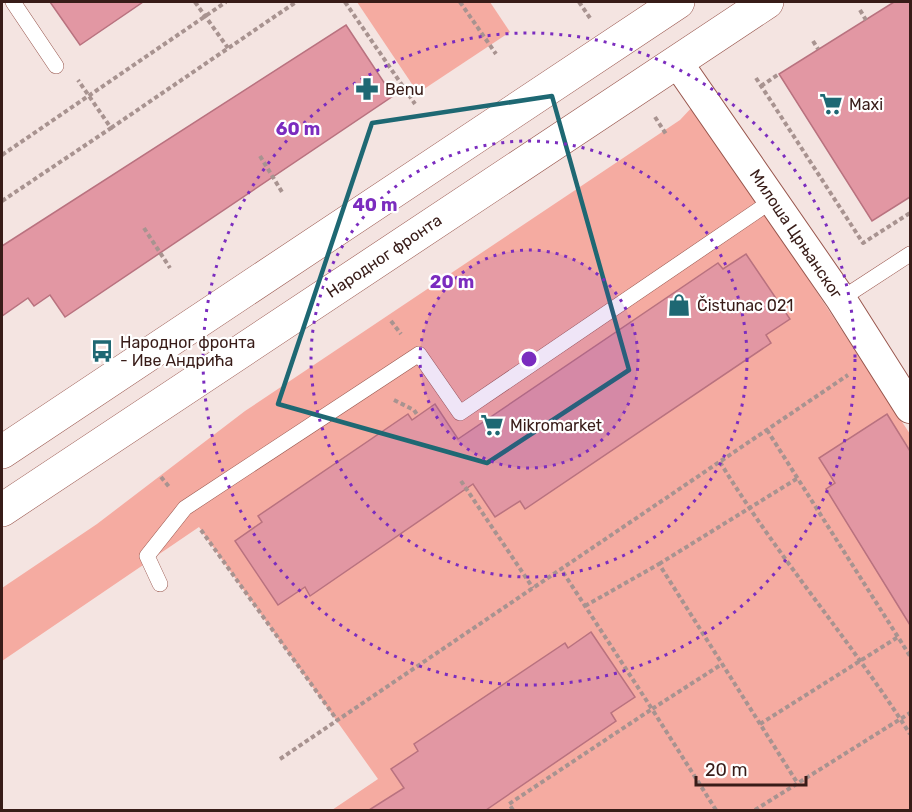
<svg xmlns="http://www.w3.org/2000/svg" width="912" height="812" font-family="Rubik,sans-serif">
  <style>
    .green { fill: #f5aba1 }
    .building { fill: #e297a3; stroke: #b9727f; stroke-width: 1.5 }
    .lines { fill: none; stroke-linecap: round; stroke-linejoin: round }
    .lane-casing { stroke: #98554c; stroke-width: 16 }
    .street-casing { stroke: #98554c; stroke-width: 32 }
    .secondary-casing { stroke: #98554c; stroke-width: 34 }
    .path { stroke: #a89390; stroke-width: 4; stroke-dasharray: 4.5 3; stroke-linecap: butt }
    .lane { stroke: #fff; stroke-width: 15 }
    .street { stroke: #fff; stroke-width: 30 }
    .secondary { stroke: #fff; stroke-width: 33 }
    .marked { fill: none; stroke: #1e6873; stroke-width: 4.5; stroke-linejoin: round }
    .ring { fill: none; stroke: #7b2cbf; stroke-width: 3; stroke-dasharray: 3 6 }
    .labels { text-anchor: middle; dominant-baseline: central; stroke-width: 4.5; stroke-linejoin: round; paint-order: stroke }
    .poi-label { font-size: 16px; fill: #381c18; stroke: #fff; text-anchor: start }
    .street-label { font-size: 16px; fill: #381c18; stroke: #fff }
    .centre { fill: #7b2cbf; stroke: #fff; stroke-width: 3 }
    .ring-label { font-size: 18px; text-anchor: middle; font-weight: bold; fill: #7b2cbf; stroke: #fff; stroke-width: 4.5; stroke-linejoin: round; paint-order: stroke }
  </style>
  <rect width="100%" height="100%" fill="#f4e4e1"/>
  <g class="green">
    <path d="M357 2H490L510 32 418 93Z"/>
    <path d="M694 105 910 434V810H332L378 779 199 527 2 661V588L97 524 245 411 680 120Z"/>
  </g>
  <g class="building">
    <path d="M50 2H143L80 45Z"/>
    <path d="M894 2H910V197L872 221 779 74Z"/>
    <path d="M346 25 393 96 65 317 50 295 34 306 28 298 2 316V246Z"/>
    <path d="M746 254 790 319 766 335 771 343 525 509 520 501 495 517 473 484 310 596 305 587 278 605 235 541 262 522 258 516 408 414 412 420 435 404 458 439 718 263 723 269Z"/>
    <path d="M887 414 910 451V625L826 489 835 483 819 458Z"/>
    <path d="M591 632 635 697 611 713 616 721 486 810H369L404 788 391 769 418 751 414 744 565 643 568 648Z"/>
  </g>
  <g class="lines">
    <g class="lane-casing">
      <g id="lane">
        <path d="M13 2 56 66"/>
        <path d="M841 299 910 254"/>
        <path d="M160 584 147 556 185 508 416 356 419 354 460 413 773 200"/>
      </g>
    </g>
    <g class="street-casing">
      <path id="street" d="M677 62 841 299 910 408"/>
    </g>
    <g class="secondary-casing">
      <g id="secondary">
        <path d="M2 452 678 2"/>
        <path d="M2 510 767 2"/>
      </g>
    </g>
    <g class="path">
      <path d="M195 2 228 48"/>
      <path d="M345 2 415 104"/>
      <path d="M460 2 496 54"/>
      <path d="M579 2 590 18"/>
      <path d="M860 10 866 20"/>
      <path d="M813 41 818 49"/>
      <path d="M756 78 863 243 910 213"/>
      <path d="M761 86 779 74"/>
      <path d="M655 117 666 134"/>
      <path d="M111 128 296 2"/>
      <path d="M2 155 226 2"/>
      <path d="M260 156 282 192"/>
      <path d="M2 201 111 128 78 80"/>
      <path d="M144 228 170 268"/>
      <path d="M391 321 401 334"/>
      <path d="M394 400 414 410 418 416"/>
      <path d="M767 430 910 656"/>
      <path d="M720 462C777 556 851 641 910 734"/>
      <path d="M161 477 170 488"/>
      <path d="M461 481 533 588"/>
      <path d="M201 530 337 720"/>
      <path d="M659 564 798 478"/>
      <path d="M585 606 659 564 798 784"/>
      <path d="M760 724 898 637"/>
      <path d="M280 759 848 375"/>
      <path d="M513 810 509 804 652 709 561 569"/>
      <path d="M716 810 652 709 722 664"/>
      <path d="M755 810 910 713"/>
    </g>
    <use href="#lane" class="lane"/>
    <use href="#street" class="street"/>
    <use href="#secondary" class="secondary"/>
  </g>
  <path class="marked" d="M552 96 629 370 487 463 278 404 372 123Z"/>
  <circle cx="529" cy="359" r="109" fill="#7b2cbf" fill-opacity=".12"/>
  <g class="ring">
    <circle cx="529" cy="359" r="109"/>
    <circle cx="529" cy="359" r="218"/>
    <circle cx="529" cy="359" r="326"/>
  </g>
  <defs>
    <g id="pharmacy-bare" transform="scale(1.8)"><path d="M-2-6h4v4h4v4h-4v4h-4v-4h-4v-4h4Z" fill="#1e6873" stroke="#fff" stroke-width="2.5" paint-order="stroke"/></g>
    <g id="supermarket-bare" transform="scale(1.8)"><path d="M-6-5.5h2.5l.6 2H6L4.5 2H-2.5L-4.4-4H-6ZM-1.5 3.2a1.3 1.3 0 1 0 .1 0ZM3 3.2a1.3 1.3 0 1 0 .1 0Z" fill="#1e6873" stroke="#fff" stroke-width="2.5" paint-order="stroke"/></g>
    <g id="shop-bare" transform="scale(1.8)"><path d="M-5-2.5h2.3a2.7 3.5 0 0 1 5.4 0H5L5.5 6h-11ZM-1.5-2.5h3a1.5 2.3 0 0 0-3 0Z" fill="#1e6873" stroke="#fff" stroke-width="2.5" paint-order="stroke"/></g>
    <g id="bus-bare" transform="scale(1.8)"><path d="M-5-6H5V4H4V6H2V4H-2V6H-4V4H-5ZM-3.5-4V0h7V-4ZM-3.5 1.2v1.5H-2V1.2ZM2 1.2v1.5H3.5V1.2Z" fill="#1e6873" stroke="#fff" stroke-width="2.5" paint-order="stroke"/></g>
  </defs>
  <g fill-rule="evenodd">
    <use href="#pharmacy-bare" x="367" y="89"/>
    <use href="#supermarket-bare" x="831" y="104"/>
    <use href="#shop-bare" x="679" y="305"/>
    <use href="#bus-bare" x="102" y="351"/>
    <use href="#supermarket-bare" x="492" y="425"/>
  </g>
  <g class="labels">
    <g class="poi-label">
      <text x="385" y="89">Benu</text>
      <text x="849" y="104">Maxi</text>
      <text x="697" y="305">Čistunac 021</text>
      <text x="120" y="342">Народног фронта<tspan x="120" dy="18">- Иве Андрића</tspan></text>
      <text x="510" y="425">Mikromarket</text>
    </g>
    <g class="street-label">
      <text transform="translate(796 234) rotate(56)">Милоша Црњанског</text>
      <text transform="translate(384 256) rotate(-34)">Народног фронта</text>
    </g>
  </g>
  <circle cx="529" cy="359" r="9" class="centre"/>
  <g class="ring-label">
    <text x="298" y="135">60 m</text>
    <text x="375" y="211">40 m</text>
    <text x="452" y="288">20 m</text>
  </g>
  <rect width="912" height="812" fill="none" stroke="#381c18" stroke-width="6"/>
  <path d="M696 776v9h110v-9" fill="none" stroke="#381c18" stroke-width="3"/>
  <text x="705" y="776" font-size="18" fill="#381c18" stroke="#ffffff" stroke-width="4.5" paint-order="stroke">20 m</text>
</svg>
